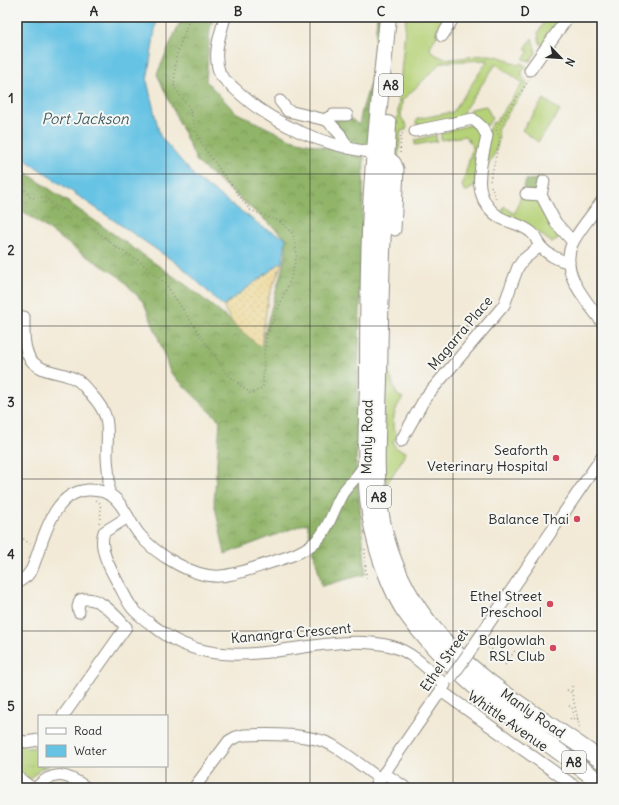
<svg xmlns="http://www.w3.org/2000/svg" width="619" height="805" font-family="Delius,sans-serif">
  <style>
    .grass { fill: #b6d278; stroke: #707e52 }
    .forest { fill: url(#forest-crowns); stroke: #5e704a }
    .sand { fill: url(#sand-dots); stroke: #8c8264 }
    .park { fill: url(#park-tufts); stroke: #707e52 }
    .water { fill: #66c3e4; stroke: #487788 }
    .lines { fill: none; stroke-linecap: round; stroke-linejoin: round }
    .minor-casing { stroke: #8e8a81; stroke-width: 13 }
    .highway-casing { stroke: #8e8a81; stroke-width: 18 }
    .path { stroke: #8e8a81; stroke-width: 1.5; stroke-dasharray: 1 3; stroke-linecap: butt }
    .minor { stroke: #fff; stroke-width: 11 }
    .highway { stroke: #fff; stroke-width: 16 }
    .minor-bridge-casing { stroke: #8e8a81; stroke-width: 13; stroke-linecap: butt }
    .minor-bridge { stroke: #fff; stroke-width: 11 }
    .grid { fill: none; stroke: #2b2b2b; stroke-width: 1; stroke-opacity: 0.55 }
    .poi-dot { fill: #d1495b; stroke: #f6f6f2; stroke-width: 1.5 }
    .labels { text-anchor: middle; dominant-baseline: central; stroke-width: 4; stroke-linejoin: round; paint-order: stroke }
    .shield { fill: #f6f6f2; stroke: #686867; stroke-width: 1 }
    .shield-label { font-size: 13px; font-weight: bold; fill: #2b2b2b }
    .street-label { font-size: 14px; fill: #2b2b2b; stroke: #f6f6f2 }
    .poi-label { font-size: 14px; fill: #2b2b2b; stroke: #f6f6f2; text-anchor: end }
    .water-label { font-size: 15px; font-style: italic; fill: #3d5962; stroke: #f6f6f2 }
    .neatline { fill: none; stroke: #2b2b2b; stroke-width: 1.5 }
    .grid-label { font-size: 13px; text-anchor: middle; font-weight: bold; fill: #2b2b2b }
  </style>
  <defs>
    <pattern id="forest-crowns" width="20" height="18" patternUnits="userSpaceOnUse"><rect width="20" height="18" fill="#90b468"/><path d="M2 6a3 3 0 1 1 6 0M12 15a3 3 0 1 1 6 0" fill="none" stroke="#769356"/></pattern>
    <pattern id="sand-dots" width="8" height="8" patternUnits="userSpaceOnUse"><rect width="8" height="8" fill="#eeda9e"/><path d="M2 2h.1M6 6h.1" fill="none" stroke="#cb8" stroke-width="1.8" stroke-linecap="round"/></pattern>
    <pattern id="park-tufts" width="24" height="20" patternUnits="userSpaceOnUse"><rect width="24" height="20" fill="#b6d278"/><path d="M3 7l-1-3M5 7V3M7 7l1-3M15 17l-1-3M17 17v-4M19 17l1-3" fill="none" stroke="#9db468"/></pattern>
  </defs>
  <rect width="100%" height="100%" fill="#f6f6f2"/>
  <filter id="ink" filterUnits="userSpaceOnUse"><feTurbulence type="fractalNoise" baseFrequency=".025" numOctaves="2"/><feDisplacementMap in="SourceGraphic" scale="8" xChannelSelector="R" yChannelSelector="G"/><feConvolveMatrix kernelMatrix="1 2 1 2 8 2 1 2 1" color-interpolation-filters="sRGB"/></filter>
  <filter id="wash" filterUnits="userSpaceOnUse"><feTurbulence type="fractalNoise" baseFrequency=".012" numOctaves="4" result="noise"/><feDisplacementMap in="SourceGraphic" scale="16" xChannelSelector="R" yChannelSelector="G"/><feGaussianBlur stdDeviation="0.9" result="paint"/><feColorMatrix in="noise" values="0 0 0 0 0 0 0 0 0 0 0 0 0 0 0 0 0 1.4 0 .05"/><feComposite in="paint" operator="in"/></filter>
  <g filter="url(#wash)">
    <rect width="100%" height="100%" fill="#f2ead7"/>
    <g class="grass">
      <path d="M406 17H440L444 25 431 45 430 49C444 69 475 51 495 56 503 57 511 62 518 65L521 63 526 66 522 72V77L526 81 527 86 497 129C503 143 492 158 485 170L488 130 493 122 495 123 523 83 496 64 464 110 463 117 424 126 416 124 417 119 453 112 488 60 442 62 402 101 401 117 407 126 406 130 401 131 398 159 394 156Z"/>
      <path d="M547 17H565L544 46 540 44 538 33Z"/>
      <path d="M532 38 536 53 530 61 523 59 529 51 525 49Z"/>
      <path d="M544 99 560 111 538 142 522 130Z"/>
      <path d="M486 106 492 118 487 126 467 116 471 109Z"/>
      <path d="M470 125 477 127 483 137 474 187 465 192 462 186 473 146 465 136 441 140V133Z"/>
      <path d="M436 135 437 141 415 145V140Z"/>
      <path d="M521 196C544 197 550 217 562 235L552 243 534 229 502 213 504 206 514 214Z"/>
      <path d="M385 371H388L397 395 403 398C395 407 393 417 393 429L397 434 393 443 396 448 406 452 399 465 386 485 383 473Z"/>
    </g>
    <g class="forest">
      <path d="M182 17H214L210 29 206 81 235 112 290 139 364 157 356 464 366 574 322 586 307 523 225 554 214 502 220 421 170 372 158 337 144 303 120 277 80 252 17 207V166L190 288 261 346 286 255V238L197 162 157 74Z"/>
      <path d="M377 17H382L370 148C365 147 358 147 354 145 346 141 336 127 334 119L350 118 359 125 362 110 371 81Z"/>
      <path d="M540 179 536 191 522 192 526 180Z"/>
    </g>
    <path class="sand" d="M283 261 268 298 261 347 233 324 223 306Z"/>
    <path class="park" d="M17 743 28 748 39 747V766H49L40 769 30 780 17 771Z"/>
    <path class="water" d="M17 17H157L147 81 160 136 196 178 264 228 286 238 283 261 223 306 182 267 17 154Z"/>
  </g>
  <g filter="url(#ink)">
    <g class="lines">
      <g class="minor-casing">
        <g id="minor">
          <path d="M225 17C220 36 212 54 220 74 223 79 231 85 235 89 272 125 325 146 375 153"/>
          <path d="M442 36 454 17"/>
          <path d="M530 70 568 17"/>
          <path d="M280 101 288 111 326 120"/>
          <path d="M347 115H333L326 119 340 134 348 148"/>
          <path d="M415 131 473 119 482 127 487 136C481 165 469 196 499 217 509 223 523 224 532 233 536 236 537 242 540 246 547 254 559 261 569 262"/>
          <path d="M386 154 395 162 398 169 395 230"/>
          <path d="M526 194 541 195 544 181"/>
          <path d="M541 195 556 223 573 242"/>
          <path d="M602 201C593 214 581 227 573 242 558 272 586 300 602 322"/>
          <path d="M24 317C24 330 23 347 30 359 41 374 63 371 77 380 82 383 86 389 90 393 112 417 107 425 107 455 107 468 111 481 108 494"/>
          <path d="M401 441 425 398 504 305 518 267 523 260 540 246"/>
          <path d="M128 517 104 532C98 549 111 570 119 585 124 593 128 605 135 611 142 618 151 624 159 630 230 684 314 628 391 646 413 652 429 670 445 685"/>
          <path d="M17 583 27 576 32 569C43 543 51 492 88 490 122 489 123 514 139 534 155 554 194 578 220 576 237 575 256 567 272 562 289 557 308 551 320 537 330 525 334 508 342 494 349 483 360 476 365 463"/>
          <path d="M468 654 602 457"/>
          <path d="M441 691 577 788"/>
          <path d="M63 716 126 627C115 615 98 594 80 600L78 607 79 612"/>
          <path d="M17 740 26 742 39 740"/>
          <path d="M384 773 406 788"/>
          <path d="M17 777 32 788"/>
          <path d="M36 788C54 769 68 774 87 788"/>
          <path d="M194 788 229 741 236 737 244 735C269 734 310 733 332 745 349 755 364 768 380 779"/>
          <path d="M374 788 444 686"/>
        </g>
      </g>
      <g class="highway-casing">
        <g id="highway">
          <path d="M388 17C382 80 374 144 371 208 368 266 368 324 368 382 367 446 360 499 382 562 388 578 394 595 404 610 454 682 533 730 602 784"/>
          <path d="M388 124C383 209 380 293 379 378 378 425 373 475 382 521 389 558 407 596 430 624 475 683 544 718 602 761"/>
        </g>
      </g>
      <g class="path">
        <path d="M400 153 401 134 406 133"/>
        <path d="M17 181 31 198 44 197 55 206 82 219 116 247 138 260 165 283 226 373 251 394 263 387 264 353 267 335 291 278 297 254 293 234 279 221 250 210 203 147 194 126 190 109 174 87 176 57 190 17"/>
        <path d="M490 181 500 139 496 129 529 80"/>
        <path d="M491 186 496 199"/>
        <path d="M96 500 100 503 101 512 99 523"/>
        <path d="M17 534 30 544"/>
        <path d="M365 549 366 580"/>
        <path d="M488 647 494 651"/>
        <path d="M505 665 516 649"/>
        <path d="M572 686V693"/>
        <path d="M567 690 572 693 580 730"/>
        <path d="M569 706 572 707 574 715 570 719 578 718"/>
      </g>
      <use href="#minor" class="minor"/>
      <use href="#highway" class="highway"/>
      <g class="minor-bridge-casing">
        <path id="minor-bridge" d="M451 678 468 654"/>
      </g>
      <use href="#minor-bridge" class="minor-bridge"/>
    </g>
  </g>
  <path class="grid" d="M166 17V716M310 17V788M453 17V788M17 174H602M17 326H602M17 479H602M17 631H602M166 766V788"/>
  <g class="poi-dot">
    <circle cx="556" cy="458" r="4"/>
    <circle cx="577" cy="519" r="4"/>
    <circle cx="550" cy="604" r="4"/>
    <circle cx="553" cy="648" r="4"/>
  </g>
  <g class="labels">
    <g class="shield">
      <rect x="379" y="74" width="24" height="22" rx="3"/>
      <rect x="367" y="486" width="24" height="22" rx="3"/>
      <rect x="562" y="751" width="24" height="22" rx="3"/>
    </g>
    <g class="shield-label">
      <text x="391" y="85">A8</text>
      <text x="379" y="497">A8</text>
      <text x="574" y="762">A8</text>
    </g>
    <g class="street-label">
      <text transform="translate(460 333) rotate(-50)">Magarra Place</text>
      <text transform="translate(367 437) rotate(-89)">Manly Road</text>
      <text transform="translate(291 633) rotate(-5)">Kanangra Crescent</text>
      <text transform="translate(444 660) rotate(-55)">Ethel Street</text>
      <text transform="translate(533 713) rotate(35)">Manly Road</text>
      <text transform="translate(508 721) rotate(35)">Whittle Avenue</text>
    </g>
    <g class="poi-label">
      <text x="548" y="450">Seaforth<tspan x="548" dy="16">Veterinary Hospital</tspan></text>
      <text x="569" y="519">Balance Thai</text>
      <text x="542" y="596">Ethel Street<tspan x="542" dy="16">Preschool</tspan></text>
      <text x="545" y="640">Balgowlah<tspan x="545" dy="16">RSL Club</tspan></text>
    </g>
    <g class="water-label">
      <text x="85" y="118">Port Jackson</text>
    </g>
  </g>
  <rect width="619" height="805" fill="none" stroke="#f6f6f2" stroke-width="44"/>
  <rect x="38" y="715" width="130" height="52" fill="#f6f6f2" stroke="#a5a5a2"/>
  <rect x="46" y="728" width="20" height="6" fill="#ffffff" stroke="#a5a5a2"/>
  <text x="74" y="735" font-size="12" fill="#2b2b2b">Road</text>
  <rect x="46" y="745" width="20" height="12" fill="#66c3e4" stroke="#a5a5a2"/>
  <text x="74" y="755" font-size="12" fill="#2b2b2b">Water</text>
  <g transform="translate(561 58) rotate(115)" stroke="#f6f6f2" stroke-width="3" paint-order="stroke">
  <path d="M0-3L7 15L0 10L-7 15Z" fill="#2b2b2b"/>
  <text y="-6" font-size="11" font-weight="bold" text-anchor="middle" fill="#2b2b2b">N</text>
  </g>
  <rect x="22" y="22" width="575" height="761" class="neatline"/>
  <g class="grid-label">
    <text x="94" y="16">A</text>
    <text x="238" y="16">B</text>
    <text x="381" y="16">C</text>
    <text x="525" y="16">D</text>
    <text x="11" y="103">1</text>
    <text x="11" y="255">2</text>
    <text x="11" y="407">3</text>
    <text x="11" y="559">4</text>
    <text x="11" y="711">5</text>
  </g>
</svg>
